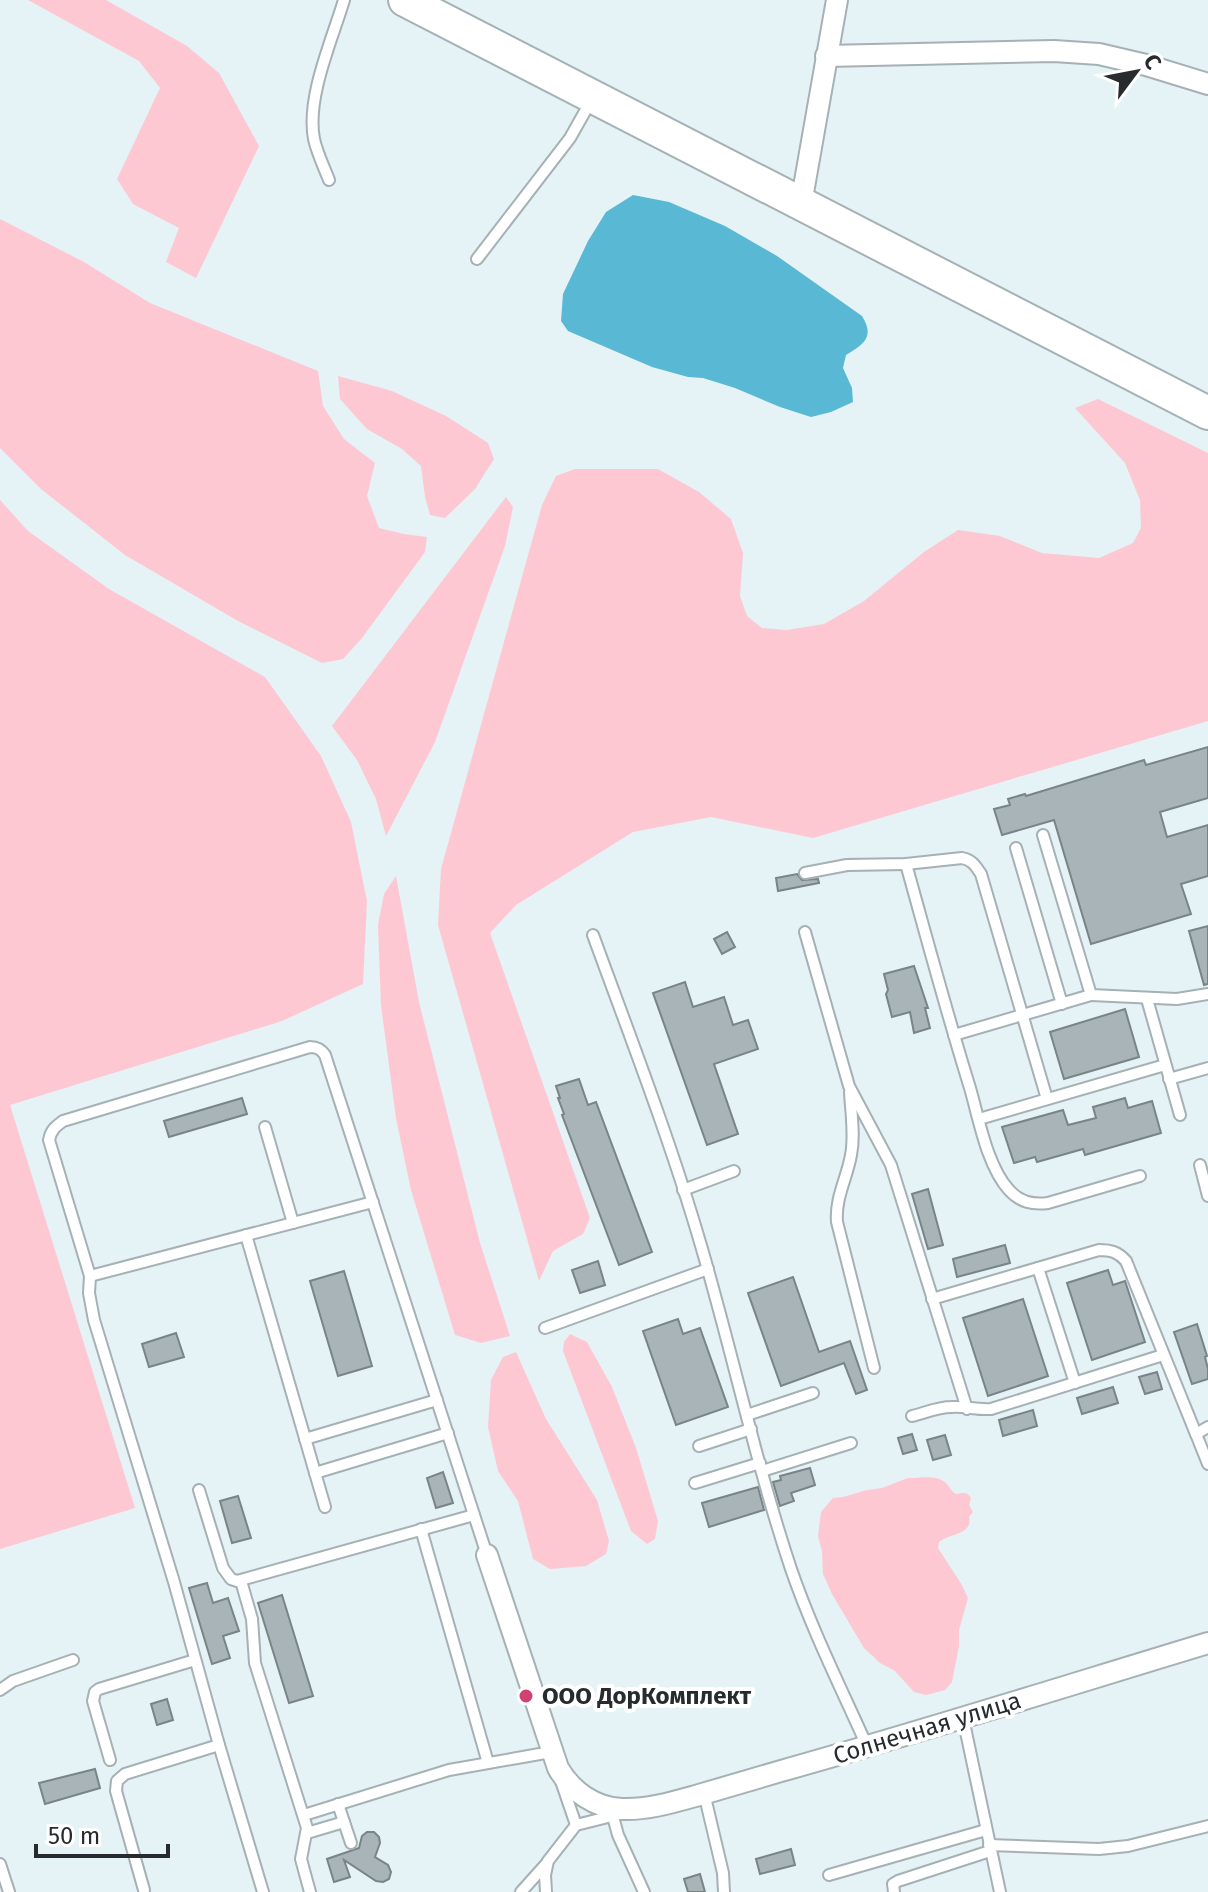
<svg xmlns="http://www.w3.org/2000/svg" width="1208" height="1892" font-family="'Fira Sans',sans-serif">
  <style>
    .green { fill: #fec8d3 }
    .water { fill: #59b8d3 }
    .building { fill: #a8b4b8; stroke: #798487; stroke-width: 2 }
    .lines { fill: none; stroke-linecap: round; stroke-linejoin: round }
    .service-casing { stroke: #a5b1b5; stroke-width: 14 }
    .minor-casing { stroke: #a5b1b5; stroke-width: 24 }
    .primary-casing { stroke: #a5b1b5; stroke-width: 36 }
    .service { stroke: #fff; stroke-width: 10 }
    .minor { stroke: #fff; stroke-width: 20 }
    .primary { stroke: #fff; stroke-width: 32 }
    .poi-dot { fill: #cf4271; stroke: #fff; stroke-width: 3 }
    .labels { text-anchor: middle; dominant-baseline: central; stroke-width: 8; stroke-linejoin: round; paint-order: stroke }
    .poi-label { font-size: 24px; font-weight: bold; fill: #272b2d; stroke: #fff; text-anchor: start }
    .street-label { font-size: 24px; fill: #272b2d; stroke: #fff }
  </style>
  <rect width="100%" height="100%" fill="#e5f2f6"/>
  <g class="green">
    <path d="M28 0H106L187 46 219 73 259 146 196 278 166 262 179 228 133 204 117 179 160 88 139 61Z"/>
    <path d="M0 219 84 262 150 303 318 371 323 406 344 439 375 463 367 496 379 528 404 534 427 537 425 552 362 638 343 659 322 663 238 621 125 555 41 489 0 448Z"/>
    <path d="M338 376 392 391 446 416 488 443 494 459 475 489 445 518 430 515 425 497 421 466 402 449 367 429 340 399Z"/>
    <path d="M1098 399 1208 453V721L813 838 711 817 633 832 516 905 490 933 590 1218 583 1234 553 1251 539 1281 438 925 441 869 542 505 556 476 575 469H658L699 492 731 519 743 553 740 596 747 616 762 628 787 630 824 624 864 601 924 552 958 530 1000 536 1042 553 1099 558 1133 543 1141 528 1140 500 1125 463 1075 408Z"/>
    <path d="M506 497 513 507 505 546 435 742 386 836 376 799 357 760 332 726Z"/>
    <path d="M0 500 28 531 109 589 265 677 321 756 351 822 367 901 363 984 282 1021 10 1105 135 1508 0 1549Z"/>
    <path d="M396 876 419 1002 480 1243 510 1336 481 1343 455 1335 411 1190 396 1118 381 1005 378 925 384 894Z"/>
    <path d="M570 1334 587 1342 612 1387 636 1448 658 1521 655 1539 647 1544 631 1531 563 1351 564 1342Z"/>
    <path d="M516 1352 546 1419 597 1500 609 1541 606 1554 586 1566 550 1569 533 1559 518 1501 498 1471 488 1427 491 1380 503 1357Z"/>
    <path d="M908 1478C921 1478 938 1474 947 1484 950 1488 952 1492 956 1494 963 1493 967 1491 971 1498L969 1505 973 1512 969 1517C973 1535 950 1533 939 1542L938 1548 962 1585 968 1598 959 1630V1646L952 1682 945 1690 926 1695 914 1692 895 1671 880 1663 864 1648 832 1594 823 1574 822 1551 818 1536 821 1512 833 1498 843 1497 867 1490 882 1488Z"/>
  </g>
  <path class="water" d="M633 195 669 202 725 226 777 256 862 316C875 337 864 344 846 355L843 368 852 388 853 402 831 412 811 417 780 407 735 388 703 378 688 377 652 367 568 331 561 321 563 294 588 241 606 212Z"/>
  <g class="building">
    <path d="M1208 747V798L1160 812 1167 837 1208 825V876L1181 884 1191 914 1091 944 1054 820 1002 835 994 809 1010 805 1008 799 1025 794 1026 796 1144 760 1146 765Z"/>
    <path d="M797 874 802 880 818 879 819 883 778 891 776 878Z"/>
    <path d="M1208 926V984L1204 985 1189 931Z"/>
    <path d="M727 932 735 947 722 954 714 939Z"/>
    <path d="M914 966 928 1008H925L930 1028 914 1033 910 1012 892 1017 886 994 888 990 884 974Z"/>
    <path d="M685 982 693 1007 724 997 733 1025 748 1020 758 1049 714 1064 738 1134 707 1145 653 993Z"/>
    <path d="M1125 1009 1139 1057 1064 1079 1050 1032Z"/>
    <path d="M579 1079 588 1105 596 1102 652 1252 619 1265 562 1115 564 1114 558 1098H560L556 1086Z"/>
    <path d="M242 1098 247 1114 169 1137 164 1121Z"/>
    <path d="M1125 1098 1128 1108 1152 1101 1161 1133 1085 1155 1083 1149 1037 1162 1035 1157 1014 1163 1002 1127 1063 1110 1068 1125 1096 1118 1093 1107Z"/>
    <path d="M928 1189 943 1245 928 1249 912 1194Z"/>
    <path d="M1005 1245 1010 1263 957 1277 953 1259Z"/>
    <path d="M598 1261 605 1285 580 1293 572 1270Z"/>
    <path d="M1108 1270 1113 1285 1125 1281 1145 1342 1092 1360 1067 1283Z"/>
    <path d="M344 1271 372 1366 338 1376 310 1281Z"/>
    <path d="M793 1277 819 1352 850 1341 867 1390 856 1394 844 1363 781 1386 748 1293Z"/>
    <path d="M1023 1299 1048 1376 988 1396 963 1318Z"/>
    <path d="M678 1319 683 1334 700 1328 728 1407 676 1425 643 1331Z"/>
    <path d="M1197 1324 1207 1356 1205 1357 1208 1369V1379L1192 1384 1174 1332Z"/>
    <path d="M176 1333 184 1357 149 1367 142 1344Z"/>
    <path d="M1157 1372 1162 1389 1145 1394 1139 1377Z"/>
    <path d="M1113 1387 1118 1403 1082 1414 1077 1398Z"/>
    <path d="M1033 1410 1037 1426 1003 1436 999 1420Z"/>
    <path d="M912 1434 917 1450 903 1454 898 1438Z"/>
    <path d="M945 1435 951 1455 933 1460 927 1440Z"/>
    <path d="M810 1468 815 1485 791 1493 794 1501 780 1506 773 1482 781 1480 780 1476Z"/>
    <path d="M443 1472 453 1503 436 1508 427 1478Z"/>
    <path d="M758 1487 764 1510 709 1527 702 1503Z"/>
    <path d="M238 1496 251 1538 232 1543 220 1501Z"/>
    <path d="M207 1583 213 1603 228 1598 239 1631 223 1636 230 1658 212 1664 189 1588Z"/>
    <path d="M282 1595 313 1696 289 1703 258 1603Z"/>
    <path d="M167 1699 173 1720 157 1725 151 1704Z"/>
    <path d="M95 1769 100 1788 45 1804 39 1783Z"/>
    <path d="M367 1832H374L379 1837 380 1843 375 1857 388 1865 391 1872 389 1879 383 1882 376 1881 344 1860 350 1877 334 1882 327 1859 359 1848 362 1836Z"/>
    <path d="M791 1849 795 1865 760 1874 756 1859Z"/>
    <path d="M700 1874 705 1892H688L684 1879Z"/>
  </g>
  <g class="lines">
    <g class="service-casing">
      <g id="service">
        <path d="M329 180C324 167 317 153 314 139 306 98 332 40 344 0"/>
        <path d="M477 259 570 138 592 99"/>
        <path d="M1043 835 1091 995 1177 999 1208 994"/>
        <path d="M1016 848 1062 1004"/>
        <path d="M906 864C927 939 947 1014 970 1088 979 1119 987 1166 1009 1190 1020 1202 1032 1205 1048 1203L1140 1176"/>
        <path d="M805 873 847 865 906 864 962 858C972 860 975 865 981 874L1047 1099"/>
        <path d="M805 932 849 1086 891 1165 967 1409"/>
        <path d="M593 935C631 1039 671 1142 702 1249 733 1355 756 1464 791 1569 812 1630 841 1688 867 1746"/>
        <path d="M1147 999 1180 1115"/>
        <path d="M954 1035 1091 995"/>
        <path d="M1169 1079 1208 1068"/>
        <path d="M850 1092C851 1113 855 1135 851 1155 847 1178 835 1198 837 1222L874 1368"/>
        <path d="M979 1119 1165 1065"/>
        <path d="M265 1127 293 1223"/>
        <path d="M1200 1165 1208 1196"/>
        <path d="M683 1190 734 1171"/>
        <path d="M246 1235 325 1507"/>
        <path d="M1038 1268 1075 1383"/>
        <path d="M90 1276 373 1202"/>
        <path d="M932 1299 1099 1250C1111 1250 1118 1252 1126 1261L1196 1434"/>
        <path d="M545 1328 708 1269"/>
        <path d="M747 1415 813 1393"/>
        <path d="M912 1416C925 1413 938 1407 951 1407 965 1406 977 1410 991 1409L1163 1355"/>
        <path d="M1208 1427 1196 1434 1208 1464"/>
        <path d="M305 1439 437 1400"/>
        <path d="M699 1446 751 1429"/>
        <path d="M762 1471 851 1443"/>
        <path d="M315 1473 448 1433"/>
        <path d="M695 1483 760 1463"/>
        <path d="M199 1490 223 1568 231 1579 237 1581 474 1515"/>
        <path d="M421 1529 488 1763"/>
        <path d="M241 1581 252 1619 255 1663 307 1828 301 1859 310 1892"/>
        <path d="M0 1690 13 1681 73 1660"/>
        <path d="M963 1718 1000 1892"/>
        <path d="M110 1760 93 1701 95 1692 99 1689 195 1660"/>
        <path d="M561 1781 576 1825"/>
        <path d="M704 1793 723 1873 724 1892"/>
        <path d="M338 1804 351 1843"/>
        <path d="M612 1813 618 1835 644 1892"/>
        <path d="M304 1815 449 1770 551 1752 552 1754"/>
        <path d="M307 1833 344 1822"/>
        <path d="M989 1845 1099 1849 1128 1846 1208 1826"/>
        <path d="M0 1864 9 1892"/>
        <path d="M829 1875 986 1830"/>
        <path d="M144 1890 116 1791 117 1781 125 1774 219 1745"/>
        <path d="M263 1892 219 1745 174 1582 94 1320 89 1293 90 1276 49 1140C51 1130 55 1127 63 1121L310 1047C317 1047 321 1049 325 1055L487 1555"/>
        <path d="M521 1892 547 1863"/>
        <path d="M546 1892 545 1875 548 1861 576 1825 620 1814"/>
        <path d="M894 1892 893 1884 898 1881 990 1851"/>
      </g>
    </g>
    <g class="minor-casing">
      <g id="minor">
        <path d="M826 56 1054 51 1099 54 1146 65 1208 84"/>
        <path d="M801 204 837 0"/>
        <path d="M487 1555 558 1768C571 1791 595 1808 622 1809 648 1810 674 1802 699 1795 727 1787 754 1779 781 1771 924 1731 1066 1686 1208 1643"/>
      </g>
    </g>
    <g class="primary-casing">
      <path id="primary" d="M405 0 1208 413"/>
    </g>
    <use href="#service" class="service"/>
    <use href="#minor" class="minor"/>
    <use href="#primary" class="primary"/>
  </g>
  <circle class="poi-dot" cx="526" cy="1696" r="8"/>
  <g class="labels">
    <g class="poi-label">
      <text x="542" y="1696">ООО ДорКомплект</text>
    </g>
    <g class="street-label">
      <text transform="translate(927 1728) rotate(-17)">Солнечная улица</text>
    </g>
  </g>
  <g transform="translate(1136 72) rotate(58)" stroke="#ffffff" stroke-width="6" paint-order="stroke">
  <path d="M0-6L14 30L0 20L-14 30Z" fill="#272b2d"/>
  <text y="-12" font-size="22" font-weight="bold" text-anchor="middle" fill="#272b2d">С</text>
  </g>
  <path d="M36 1844v12h132v-12" fill="none" stroke="#272b2d" stroke-width="4"/>
  <text x="48" y="1844" font-size="24" fill="#272b2d" stroke="#ffffff" stroke-width="6" paint-order="stroke">50 m</text>
</svg>
